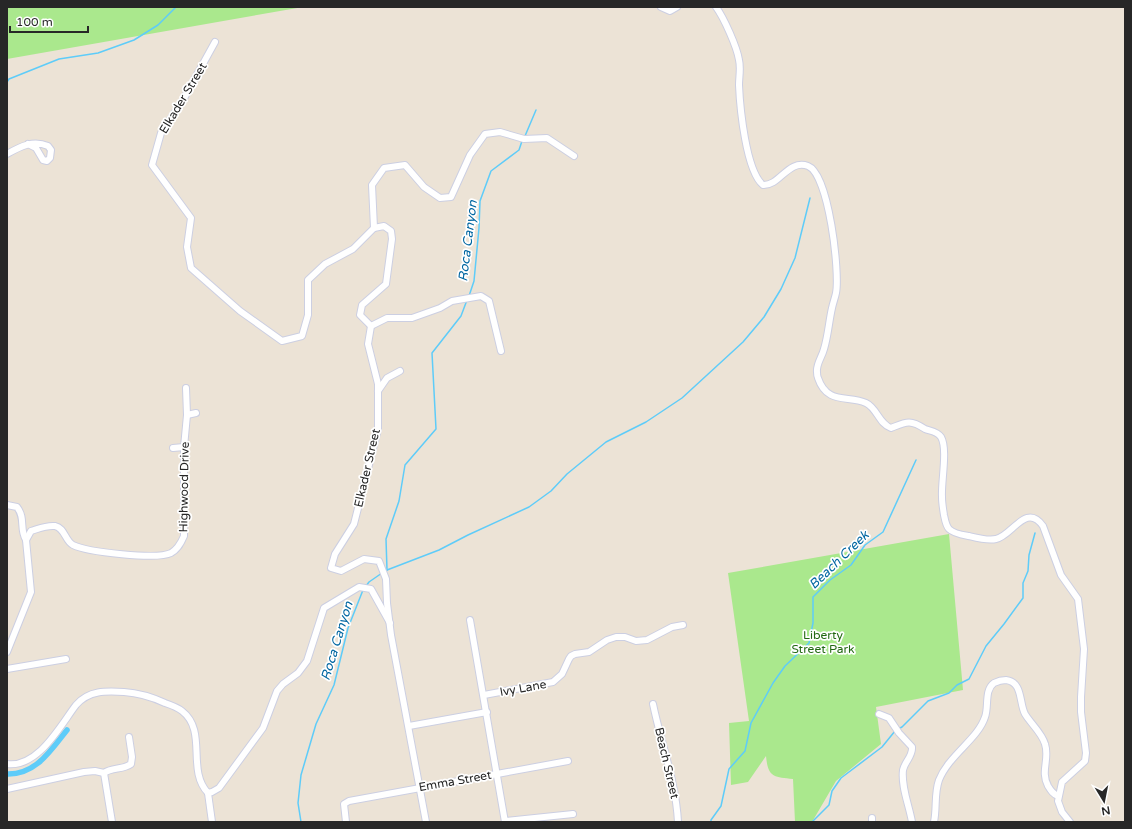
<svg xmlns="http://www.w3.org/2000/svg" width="1132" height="829" font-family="'Varela Round',sans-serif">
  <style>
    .green { fill: #aae88d }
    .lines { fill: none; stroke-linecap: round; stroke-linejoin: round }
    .stream { stroke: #5eccf9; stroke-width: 1.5 }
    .canal { stroke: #5eccf9; stroke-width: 5.5 }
    .street-casing { stroke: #cccfe2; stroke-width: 8 }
    .street { stroke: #fff; stroke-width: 6 }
    .labels { text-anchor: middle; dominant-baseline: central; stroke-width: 3.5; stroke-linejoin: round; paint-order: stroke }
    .street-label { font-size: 12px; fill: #272727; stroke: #fff }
    .park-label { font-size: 12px; fill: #226912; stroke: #fff }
    .water-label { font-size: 13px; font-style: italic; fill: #0166a1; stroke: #fff }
  </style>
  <rect width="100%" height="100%" fill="#ece3d6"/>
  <g class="green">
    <path d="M7 7H303L7 59Z"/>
    <path d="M949 534 963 690 876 707 881 744 836 781 812 822H795L793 779C773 777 768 777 766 756L748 782 731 785 729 723 749 721 728 573Z"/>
  </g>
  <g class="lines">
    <g class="stream">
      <path d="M7 82 9 79 59 59 98 53 134 40 158 25 176 7"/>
      <path d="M525 136 536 110"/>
      <path d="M469 296 474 281 479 228 480 201 491 171 519 150 522 141"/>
      <path d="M387 570 439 550 468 535 529 507 551 491 567 474 606 442 646 422 682 398 743 342 764 317 781 289 795 258 810 198"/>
      <path d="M385 571 387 570 386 539 399 501 405 465 436 429 432 353 461 316 467 300"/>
      <path d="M366 586 369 582 382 573"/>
      <path d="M898 729 902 727 928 701 949 693 957 685 969 679 986 646 1004 624 1023 598V583L1028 571 1029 555 1035 533"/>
      <path d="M301 822 298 803 301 775 316 724 334 685 348 628 363 590"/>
      <path d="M711 822V820L721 806 729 769 745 751 751 723 773 683 785 666 809 643 813 623V597L830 580 851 565 865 545 883 532 916 460"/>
      <path d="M812 822 829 805 832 791 841 778 882 747 895 731"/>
    </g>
    <path class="canal" d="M7 774C36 775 51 750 67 730"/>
    <g class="street-casing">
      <g id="street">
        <path d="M661 7 670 11 677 7"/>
        <path d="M716 7C724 18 737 47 739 60 741 68 739 77 739 85 740 108 746 171 763 185 780 186 788 159 808 166 829 174 840 273 836 293 835 298 833 303 832 308 829 321 828 336 824 349 822 357 816 364 817 372 817 374 817 376 818 378 827 405 848 395 866 403 877 408 879 424 891 428 906 422 910 419 925 429 930 431 937 431 941 437 948 449 941 482 942 497 942 503 943 509 944 515 945 520 946 526 949 529 954 534 963 535 969 536 977 538 988 541 996 539 1012 536 1026 502 1043 526L1061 575 1078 599 1084 649 1081 697V712L1086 753 1085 761 1062 782 1058 801 1062 812 1070 822"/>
        <path d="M215 42 183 100 161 133 152 165 191 218 187 247 191 268 240 311 282 341 302 336 308 315V280L325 264 353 249 374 228 384 226 391 231 392 239 386 284 362 305 360 315 371 326"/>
        <path d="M7 154C21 146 33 140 48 146L51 150 50 158 47 161 43 160 36 148 28 144"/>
        <path d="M374 228 372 185 384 168 405 165 424 187 440 198 451 197 470 155 485 134 500 132 524 139 547 138 574 156"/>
        <path d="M371 326 368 344 378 384V429L354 524 335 554 331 568 341 571 364 559 379 561 386 579 387 603 391 635 426 822"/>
        <path d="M371 326 387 318H412L440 308 452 301 481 296 489 301 501 351"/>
        <path d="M378 391 387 378 400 371"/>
        <path d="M187 415 196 413"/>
        <path d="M173 448 184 447"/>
        <path d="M7 505 17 507C26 519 19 528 26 540"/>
        <path d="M470 620 505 822"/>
        <path d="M7 652 31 592 26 540 31 531C38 529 46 525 55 526 65 528 65 541 73 545 87 552 157 560 171 553 178 549 181 543 184 536V447L187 415 186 388"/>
        <path d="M7 669 66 659"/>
        <path d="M484 695 553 682 562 674 569 659 571 656 575 654 589 652 607 640 616 637H625L636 641 647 640 672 627 683 625"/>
        <path d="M653 704C661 743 676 782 678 822"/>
        <path d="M879 714 889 718 899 733 912 747C913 756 905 761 903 770 901 787 909 805 912 822"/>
        <path d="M409 726 487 712"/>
        <path d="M7 764C38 768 60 726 76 705 89 690 106 691 124 692 139 693 152 697 165 703 171 705 177 707 182 711 208 731 186 770 208 793L212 792 219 788 263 728 277 691 283 684 298 673 307 661 324 608 359 587 371 589 390 623"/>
        <path d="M104 773C112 767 123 770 131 764L132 757 129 737"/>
        <path d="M104 773 112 822"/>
        <path d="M7 789 84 772 95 771 104 773"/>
        <path d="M208 793 212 822"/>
        <path d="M872 818V822"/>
        <path d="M505 821 573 814"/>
        <path d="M346 822 344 804 349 801 568 761"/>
        <path d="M934 822C937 808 934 794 939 780 949 755 978 739 985 717 989 707 984 690 994 683 998 681 1002 680 1006 680 1023 682 1019 703 1025 714 1031 724 1042 733 1045 744 1050 759 1040 771 1048 786 1051 791 1053 794 1058 796"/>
      </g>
    </g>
    <use href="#street" class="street"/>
  </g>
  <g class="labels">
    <g class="street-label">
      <text transform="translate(183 98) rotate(-59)">Elkader Street</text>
      <text transform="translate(367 468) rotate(-77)">Elkader Street</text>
      <text transform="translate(184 487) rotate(-89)">Highwood Drive</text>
      <text transform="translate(523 688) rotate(-10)">Ivy Lane</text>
      <text transform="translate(667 763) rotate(77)">Beach Street</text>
      <text transform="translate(455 781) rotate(-10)">Emma Street</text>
    </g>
    <g class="park-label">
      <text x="823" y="635">Liberty<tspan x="823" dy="14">Street Park</tspan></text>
    </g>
    <g class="water-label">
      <text transform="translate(468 241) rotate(-83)">Roca Canyon</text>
      <text transform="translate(839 560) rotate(-44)">Beach Creek</text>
      <text transform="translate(337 641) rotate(-73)">Roca Canyon</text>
    </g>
  </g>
  <rect width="1132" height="829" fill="none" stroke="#272727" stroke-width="16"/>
  <g transform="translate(1104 801) rotate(170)" stroke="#ffffff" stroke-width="3" paint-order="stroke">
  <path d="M0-3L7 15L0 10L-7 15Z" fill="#272727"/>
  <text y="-6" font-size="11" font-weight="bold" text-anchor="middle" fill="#272727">N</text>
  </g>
  <path d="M10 26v6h78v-6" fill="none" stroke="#272727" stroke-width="2"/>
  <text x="16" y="26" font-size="12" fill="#272727" stroke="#ffffff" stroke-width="3" paint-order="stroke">100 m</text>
</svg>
